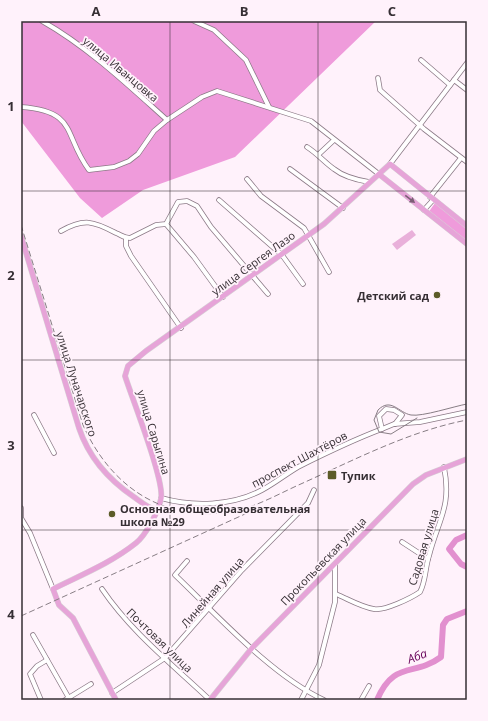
<svg xmlns="http://www.w3.org/2000/svg" width="488" height="721" font-family="'Open Sans',sans-serif">
  <style>
    .green { fill: #e9b0da }
    .forest { fill: #ef9bdb }
    .lines { fill: none; stroke-linecap: round; stroke-linejoin: round }
    .river { stroke: #e290cf; stroke-width: 6 }
    .minor-casing { stroke: #8c7a87; stroke-width: 5.5 }
    .major-casing { stroke: #d7d5d6; stroke-width: 6 }
    .minor { stroke: #fff; stroke-width: 4 }
    .major { stroke: #e6a4d8; stroke-width: 5 }
    .tram { stroke: #887e85; stroke-width: 1 }
    .rail { stroke: #887e85; stroke-width: 1; stroke-dasharray: 6 3; stroke-linecap: butt }
    .oneway { fill: #7c5e76 }
    .grid { fill: none; stroke: #362f34; stroke-width: 1; stroke-opacity: 0.55 }
    .poi-dot { fill: #5c5b28; stroke: #fff2fb; stroke-width: 1.5 }
    .labels { text-anchor: middle; dominant-baseline: central; stroke-width: 3.5; stroke-linejoin: round; paint-order: stroke }
    .street-label { font-size: 11px; fill: #362f34; stroke: #fff2fb }
    .poi-label { font-size: 11px; font-weight: bold; fill: #362f34; stroke: #fff2fb; text-anchor: start }
    .water-label { font-size: 12px; font-style: italic; fill: #670058; stroke: #fff2fb }
    .neatline { fill: none; stroke: #362f34; stroke-width: 1.5 }
    .grid-label { font-size: 13px; text-anchor: middle; font-weight: bold; fill: #362f34 }
  </style>
  <rect width="100%" height="100%" fill="#fff2fb"/>
  <path class="green" d="M412 230 416 235 397 250 392 244Z"/>
  <g class="forest">
    <path d="M21 21H376L235 157 143 190 102 218 80 198 21 121Z"/>
    <path d="M435 203 467 228V242L428 213Z"/>
  </g>
  <g class="lines">
    <g class="river">
      <path d="M467 535 456 540 449 549 461 564 467 567"/>
      <path d="M377 700C394 660 414 677 441 657L443 625 447 619 467 611"/>
    </g>
    <g class="minor-casing">
      <g id="minor">
        <path d="M42 21C88 47 128 85 167 120"/>
        <path d="M194 21 214 30 246 60 269 107"/>
        <path d="M421 60 450 85"/>
        <path d="M378 78 380 90 424 129 467 162"/>
        <path d="M454 80 467 90"/>
        <path d="M21 107C78 111 63 135 89 170L114 167 129 161 138 154 154 131 167 120 202 97 217 91 311 121 380 175"/>
        <path d="M307 147C318 154 324 162 334 169 344 177 357 180 369 182"/>
        <path d="M319 154 334 140"/>
        <path d="M390 164 467 63"/>
        <path d="M290 169 343 208"/>
        <path d="M247 179 261 196 304 228 329 272"/>
        <path d="M430 197 461 158"/>
        <path d="M219 200 282 255 303 284"/>
        <path d="M424 210 433 200"/>
        <path d="M166 224 194 257 223 297"/>
        <path d="M61 231C84 218 93 221 116 233 121 235 124 238 130 238L156 225 166 224 178 202 187 201 197 206 211 227 268 294"/>
        <path d="M126 238V246L131 256 181 328"/>
        <path d="M34 415 54 453"/>
        <path d="M382 429 379 416 386 409 394 410 402 415 395 424"/>
        <path d="M161 498C193 507 232 506 262 490 275 483 286 474 298 467 326 453 353 440 382 429L394 424 420 422 467 412"/>
        <path d="M21 508V518L30 533 53 589"/>
        <path d="M402 542 428 559"/>
        <path d="M187 561 175 575C218 616 271 675 324 700"/>
        <path d="M102 589C131 632 173 665 210 700"/>
        <path d="M336 594C348 599 361 607 374 609 385 611 411 598 420 592 426 581 425 568 429 556 438 520 452 507 444 467"/>
        <path d="M33 635 70 700"/>
        <path d="M112 693 165 658 242 570 308 503 314 490"/>
        <path d="M41 700 30 674 37 666 47 660"/>
        <path d="M65 700 91 684"/>
        <path d="M301 700 319 665 335 602V564"/>
        <path d="M361 700 369 686"/>
      </g>
    </g>
    <g class="major-casing">
      <g id="major">
        <path d="M380 175 467 244"/>
        <path d="M21 236 79 428C89 458 109 480 134 497 141 502 148 508 156 510"/>
        <path d="M116 700 73 618 59 605 53 589C81 575 111 563 136 543 146 535 158 512 161 499 165 481 132 398 125 376L128 366 146 351 324 224 390 164 467 226"/>
        <path d="M210 700 252 648 413 484 426 475 467 459"/>
      </g>
    </g>
    <use href="#minor" class="minor"/>
    <use href="#major" class="major"/>
    <path class="tram" d="M417 418 391 434 379 432 374 420 378 410C391 397 399 413 411 415 422 417 455 406 467 404"/>
    <g class="rail">
      <path d="M21 225 83 425C110 485 161 522 230 512 255 508 280 493 303 483 356 459 410 431 467 420"/>
      <path d="M21 616 256 509"/>
    </g>
  </g>
  <defs><path id="oneway-solid" d="M-6-.8H1V-3.2L6.5 0L1 3.2V.8H-6Z"/></defs>
  <use class="oneway" href="#oneway-solid" transform="translate(410 199) rotate(38)"/>
  <path class="grid" d="M170 21V700M318 21V700M21 191H467M21 360H467M21 530H467"/>
  <g class="poi-dot">
    <circle cx="437" cy="295" r="4"/>
    <rect x="327" y="470" width="10" height="10" rx="2"/>
    <circle cx="112" cy="514" r="4"/>
  </g>
  <g class="labels">
    <g class="street-label">
      <text transform="translate(121 69) rotate(40)">улица Иванцовка</text>
      <text transform="translate(253 263) rotate(-36)">улица Сергея Лазо</text>
      <text transform="translate(77 384) rotate(72)">улица Луначарского</text>
      <text transform="translate(154 432) rotate(73)">улица Сарыгина</text>
      <text transform="translate(299 459) rotate(-28)">проспект Шахтёров</text>
      <text transform="translate(423 547) rotate(-73)">Садовая улица</text>
      <text transform="translate(323 561) rotate(-46)">Прокопьевская улица</text>
      <text transform="translate(212 592) rotate(-49)">Линейная улица</text>
      <text transform="translate(160 640) rotate(44)">Почтовая улица</text>
    </g>
    <g class="poi-label">
      <text x="429" y="295" text-anchor="end">Детский сад</text>
      <text x="341" y="475">Тупик</text>
      <text x="120" y="508">Основная общеобразовательная<tspan x="120" dy="13">школа №29</tspan></text>
    </g>
    <g class="water-label">
      <text transform="translate(417 656) rotate(-20)">Аба</text>
    </g>
  </g>
  <rect width="488" height="721" fill="none" stroke="#fff2fb" stroke-width="44"/>
  <rect x="22" y="22" width="444" height="677" class="neatline"/>
  <g class="grid-label">
    <text x="96" y="16">A</text>
    <text x="244" y="16">B</text>
    <text x="392" y="16">C</text>
    <text x="11" y="111">1</text>
    <text x="11" y="280">2</text>
    <text x="11" y="450">3</text>
    <text x="11" y="619">4</text>
  </g>
</svg>
